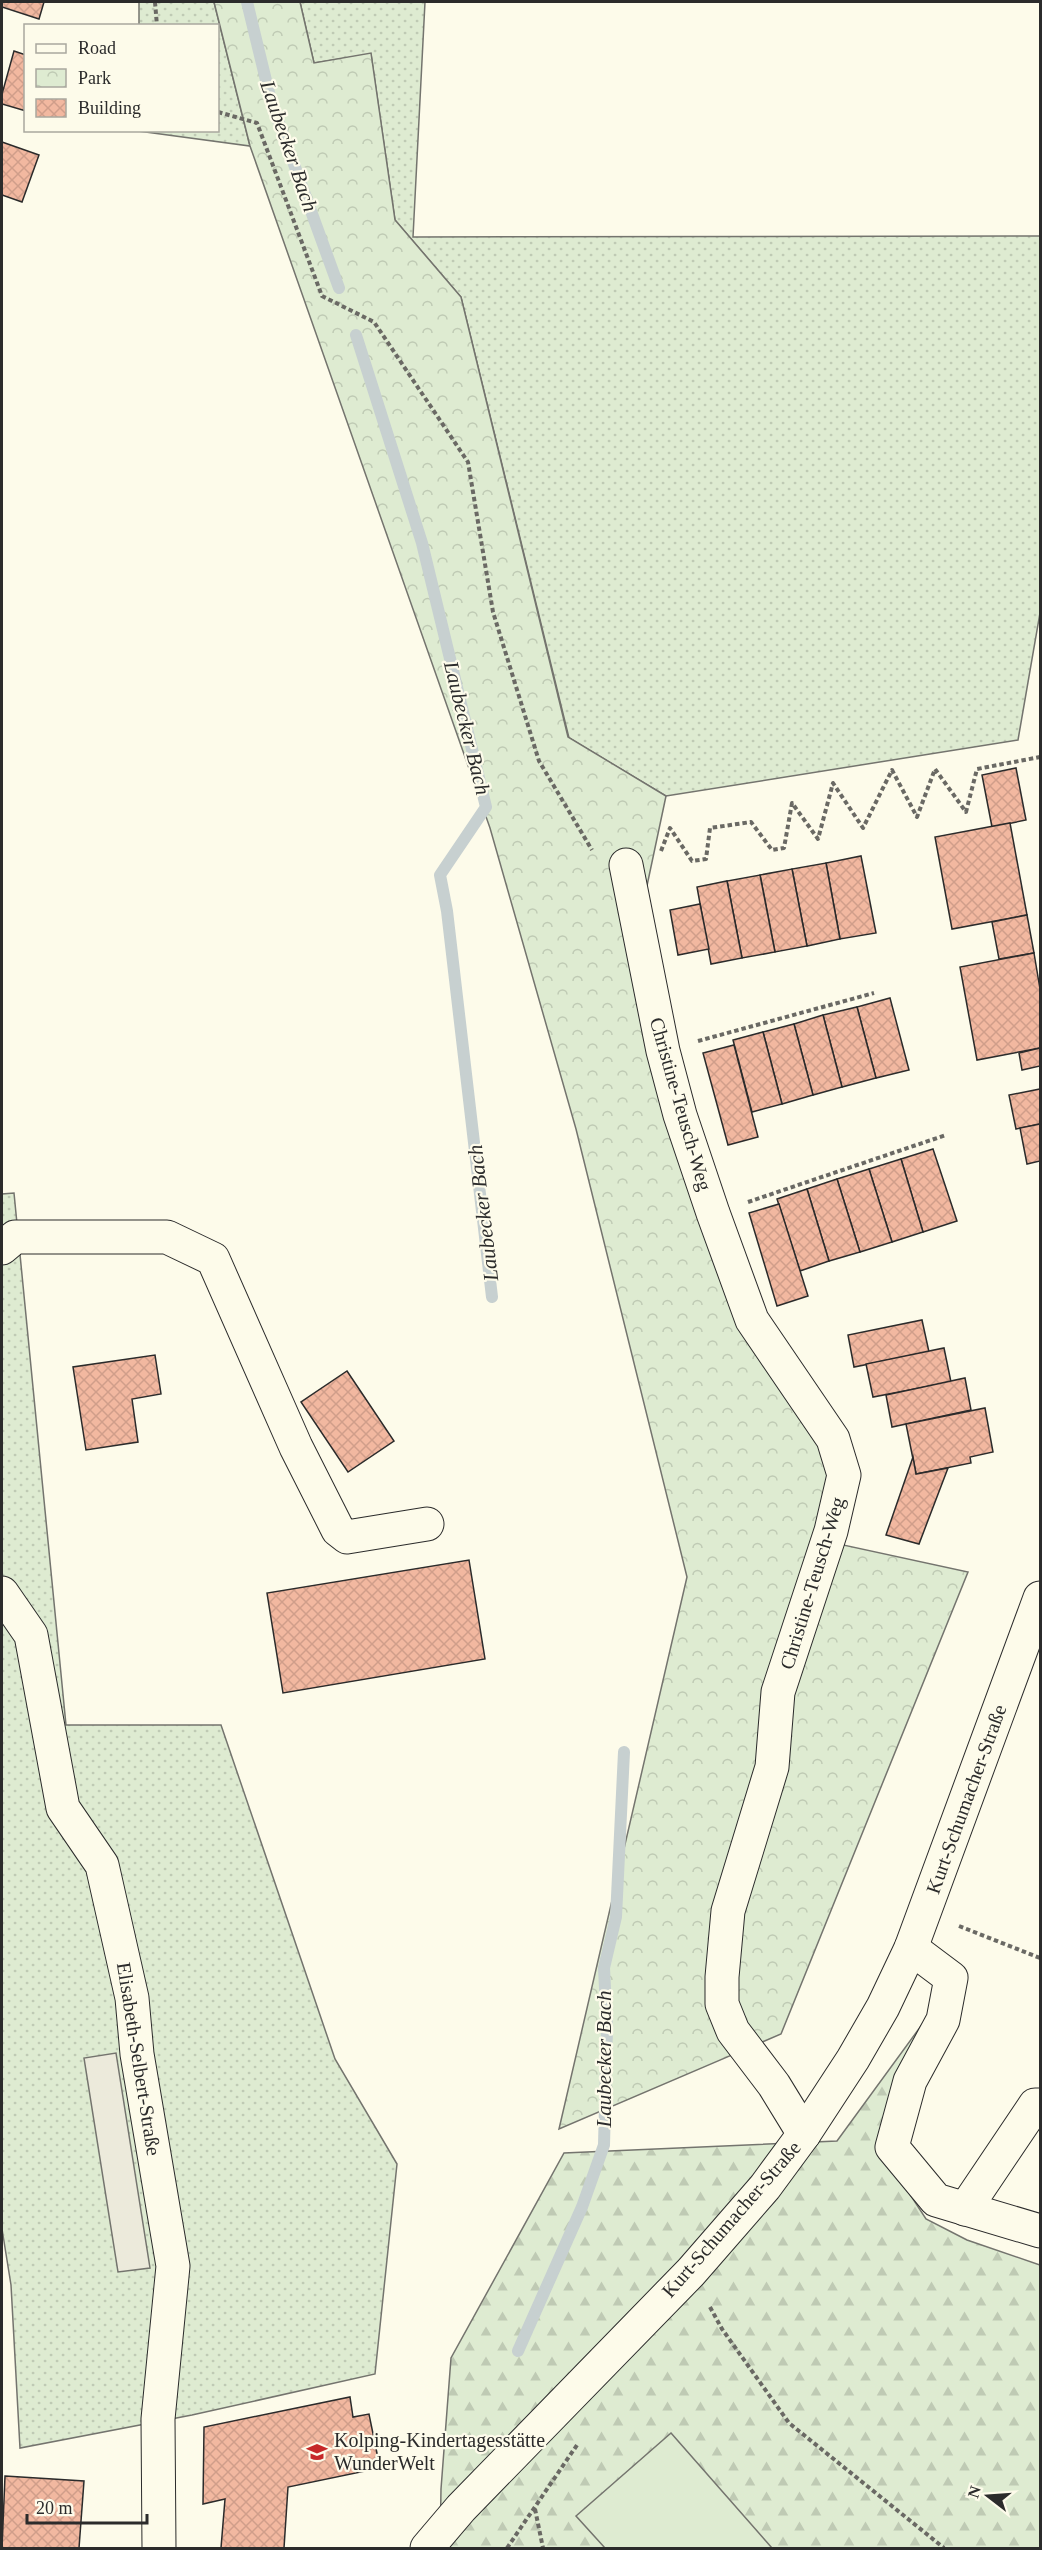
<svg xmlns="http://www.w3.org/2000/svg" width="1042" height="2550" font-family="'Times New Roman',serif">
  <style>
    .grass { fill: url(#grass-dots); stroke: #74746e; stroke-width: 1.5 }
    .forest { fill: url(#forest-firs); stroke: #74746e; stroke-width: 1.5 }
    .park { fill: url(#park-crowns); stroke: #74746e; stroke-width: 1.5 }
    .garden { fill: #deebd1; stroke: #74746e; stroke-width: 1.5 }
    .parking { fill: #eceadb; stroke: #74746e; stroke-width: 1.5 }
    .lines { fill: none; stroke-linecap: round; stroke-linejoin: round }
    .stream { stroke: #c7d0d0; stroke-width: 12 }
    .building { fill: url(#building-cross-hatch); stroke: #2b2b2b; stroke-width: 1.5 }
    .minor-casing { stroke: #2b2b2b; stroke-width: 35 }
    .path { stroke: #6a6964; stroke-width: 4; stroke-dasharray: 4.5 3; stroke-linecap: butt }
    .minor { stroke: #fdfbea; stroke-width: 33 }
    .labels { text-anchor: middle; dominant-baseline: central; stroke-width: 4.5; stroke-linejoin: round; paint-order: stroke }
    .street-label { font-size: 20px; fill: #2b2b2b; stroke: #fdfbea }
    .poi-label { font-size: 20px; fill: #2b2b2b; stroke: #fdfbea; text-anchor: start }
    .water-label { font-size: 21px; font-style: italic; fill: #2b2b2b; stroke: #fdfbea }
  </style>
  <defs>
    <pattern id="grass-dots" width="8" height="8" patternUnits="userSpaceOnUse" patternTransform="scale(1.5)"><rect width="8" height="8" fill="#deebd1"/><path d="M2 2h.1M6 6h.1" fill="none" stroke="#bfcab4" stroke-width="1.8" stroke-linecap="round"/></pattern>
    <pattern id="forest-firs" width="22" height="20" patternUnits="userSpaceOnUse" patternTransform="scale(1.5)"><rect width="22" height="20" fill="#deebd1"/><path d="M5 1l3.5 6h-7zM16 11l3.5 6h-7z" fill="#bfcab4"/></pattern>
    <pattern id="park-crowns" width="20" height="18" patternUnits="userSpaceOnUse" patternTransform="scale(1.5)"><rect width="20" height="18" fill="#deebd1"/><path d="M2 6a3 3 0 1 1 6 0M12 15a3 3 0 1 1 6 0" fill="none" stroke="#bfcab4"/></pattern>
    <pattern id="building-cross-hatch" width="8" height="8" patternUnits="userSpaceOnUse" patternTransform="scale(1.5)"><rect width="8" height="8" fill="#f2b8a0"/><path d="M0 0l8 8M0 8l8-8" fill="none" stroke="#d09e8a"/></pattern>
  </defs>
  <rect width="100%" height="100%" fill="#fdfbea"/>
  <g class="grass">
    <path d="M139 2H214L250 146 138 131 218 130V26L139 25Z"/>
    <path d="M300 2H425L413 237 1040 236V613L1018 740 666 796 569 738 461 297 395 220 371 54 314 63Z"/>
    <path d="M14 1193 66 1725H221L335 2059 397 2164 375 2374 192 2415 20 2448 11 2285 2 2229V1194Z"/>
  </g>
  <path class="forest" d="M937 2004 879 2147 926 2219 967 2240 1040 2265V2548H440L441 2489 451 2358 564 2153 837 2141Z"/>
  <path class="park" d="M214 2H300L314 63 371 53 395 220 461 297 568 737 666 796 641 914 752 1335 831 1457 843 1545 968 1572 781 2034 559 2129 687 1577 576 1129 490 828 250 146Z"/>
  <path class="garden" d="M671 2433 772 2548H605L576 2516Z"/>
  <path class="parking" d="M116 2053 150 2268 118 2272 84 2058Z"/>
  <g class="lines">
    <g class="stream">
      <path d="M247 2 271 101 339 288"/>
      <path d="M356 335 422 543 486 807 440 875 447 911 492 1297"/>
      <path d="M518 2351 582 2207 604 2145 607 2028 604 1968 616 1917 624 1752"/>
    </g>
  </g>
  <g class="building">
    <path d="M2 2H44L39 19 2 7Z"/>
    <path d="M14 51 26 55V111L2 104V94Z"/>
    <path d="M2 142 39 155 22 202 2 195Z"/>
    <path d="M1016 768 1026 820 992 827 982 775Z"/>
    <path d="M1010 823 1027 915 952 929 935 837Z"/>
    <path d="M861 856 876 933 840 939 826 863Z"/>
    <path d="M826 863 840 939 807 946 792 869Z"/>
    <path d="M792 869 807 946 775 952 760 875Z"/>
    <path d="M760 875 775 952 742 958 727 881Z"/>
    <path d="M727 881 742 958 711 964 697 887Z"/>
    <path d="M700 904 709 949 678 955 670 910Z"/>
    <path d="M1027 915 1034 953 999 959 992 922Z"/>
    <path d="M1034 953 1040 989V1048L977 1060 960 967Z"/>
    <path d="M890 998 909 1070 876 1078 857 1007Z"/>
    <path d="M857 1007 876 1078 842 1087 823 1015Z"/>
    <path d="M823 1015 842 1087 813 1095 794 1024Z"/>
    <path d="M794 1024 813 1095 782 1104 763 1032Z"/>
    <path d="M763 1032 782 1104 752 1112 733 1040Z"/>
    <path d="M734 1045 758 1137 728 1145 703 1053Z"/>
    <path d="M1040 1048V1066L1022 1070 1019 1053Z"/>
    <path d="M1040 1089V1124L1016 1129 1009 1095Z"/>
    <path d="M1040 1124V1161L1027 1164 1020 1128Z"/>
    <path d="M933 1149 957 1221 923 1232 901 1159Z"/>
    <path d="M901 1159 923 1232 892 1242 869 1169Z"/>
    <path d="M869 1169 892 1242 860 1252 837 1179Z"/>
    <path d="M837 1179 860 1252 829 1261 807 1189Z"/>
    <path d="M807 1189 829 1261 800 1271 777 1199Z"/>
    <path d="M779 1204 808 1296 777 1306 749 1213Z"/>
    <path d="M922 1320 929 1352 854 1367 848 1335Z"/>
    <path d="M944 1348 951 1382 873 1397 866 1364Z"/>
    <path d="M155 1355 161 1394 132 1399 138 1442 86 1450 73 1367Z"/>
    <path d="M347 1371 394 1441 348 1472 301 1402Z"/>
    <path d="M965 1378 971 1410 892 1427 886 1395Z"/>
    <path d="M985 1408 993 1452 970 1457 971 1463 916 1474 906 1424Z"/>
    <path d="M913 1457 916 1474 948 1468 919 1544 886 1535Z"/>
    <path d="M469 1560 485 1659 283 1693 267 1593Z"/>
    <path d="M350 2397 353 2417 369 2414 380 2468 288 2487 284 2548H221L225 2499 203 2504 204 2427Z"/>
    <path d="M5 2476 84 2481 79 2548H2Z"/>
  </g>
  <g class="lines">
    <g class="minor-casing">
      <g id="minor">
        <path d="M626 865 663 1051 680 1115 713 1213 752 1320 833 1439 844 1475 831 1531 778 1692 772 1767 728 1911 722 1977V2004L733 2031 774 2085 804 2134"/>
        <path d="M2 1248 15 1237H167L213 1259 296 1447 338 1530 347 1537 427 1524"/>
        <path d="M2 1593 31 1635 63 1808 102 1865 132 1998 137 2054 173 2266 158 2419 159 2548"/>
        <path d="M911 1948 951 1978 943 2020 910 2081 892 2147 936 2200 1040 2231"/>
        <path d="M965 2209 1035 2105H1040"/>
        <path d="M427 2548 461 2508 691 2272 765 2187 804 2134 853 2059 883 2007 911 1948 1040 1598"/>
      </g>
    </g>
    <g class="path">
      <path d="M155 2 157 26"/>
      <path d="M218 112 257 123 322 296 374 322 468 462 493 612 539 761 592 850"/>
      <path d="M661 851 670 828 692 861 706 859 710 828 751 822 772 850 784 848 792 803 818 839 833 783 863 828 892 770 917 817 935 769 966 812 977 769 1040 757"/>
      <path d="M698 1041 874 993"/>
      <path d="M748 1202 946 1135"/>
      <path d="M959 1926 1040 1958"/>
      <path d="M710 2307 722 2329 789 2423 944 2548"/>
      <path d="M535 2509 543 2548"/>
      <path d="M507 2548 577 2445"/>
    </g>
    <use href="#minor" class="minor"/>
  </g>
  <defs>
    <g id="school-bare" transform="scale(1.62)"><path d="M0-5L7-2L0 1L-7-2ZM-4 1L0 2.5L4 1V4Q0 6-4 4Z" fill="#c62828" stroke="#fdfbea" stroke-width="2.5" paint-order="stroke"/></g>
  </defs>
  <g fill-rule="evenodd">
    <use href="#school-bare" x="317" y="2452"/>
  </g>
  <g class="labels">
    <g class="street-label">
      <text transform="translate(681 1104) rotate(74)">Christine-Teusch-Weg</text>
      <text transform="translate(812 1583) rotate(-73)">Christine-Teusch-Weg</text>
      <text transform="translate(966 1799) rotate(-70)">Kurt-Schumacher-Straße</text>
      <text transform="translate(139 2059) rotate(81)">Elisabeth-Selbert-Straße</text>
      <text transform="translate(731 2219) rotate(-49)">Kurt-Schumacher-Straße</text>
    </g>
    <g class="poi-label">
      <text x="334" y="2440">Kolping-Kindertagesstätte<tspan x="334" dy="23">WunderWelt</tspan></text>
    </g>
    <g class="water-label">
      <text transform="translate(289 146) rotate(71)">Laubecker Bach</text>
      <text transform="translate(467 728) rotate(76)">Laubecker Bach</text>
      <text transform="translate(483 1213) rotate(-97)">Laubecker Bach</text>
      <text transform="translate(604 2059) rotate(-90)">Laubecker Bach</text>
    </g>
  </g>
  <rect width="1042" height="2550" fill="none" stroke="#2b2b2b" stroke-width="6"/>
  <rect x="24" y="24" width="195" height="108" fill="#fdfbea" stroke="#a9a89e" stroke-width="1.5"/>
  <rect x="36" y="44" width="30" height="9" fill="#fdfbea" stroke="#a9a89e" stroke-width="1.5"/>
  <text x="78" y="54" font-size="18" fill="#2b2b2b">Road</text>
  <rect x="36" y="69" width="30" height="18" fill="url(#park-crowns)" stroke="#a9a89e" stroke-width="1.5"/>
  <text x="78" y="84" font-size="18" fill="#2b2b2b">Park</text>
  <rect x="36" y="99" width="30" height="18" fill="url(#building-cross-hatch)" stroke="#a9a89e" stroke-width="1.5"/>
  <text x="78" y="114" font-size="18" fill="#2b2b2b">Building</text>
  <g transform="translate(988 2496) rotate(287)" stroke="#fdfbea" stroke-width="4.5" paint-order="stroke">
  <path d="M0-4.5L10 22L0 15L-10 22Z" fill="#2b2b2b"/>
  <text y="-9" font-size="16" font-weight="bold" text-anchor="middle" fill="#2b2b2b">N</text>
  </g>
  <path d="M27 2514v9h120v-9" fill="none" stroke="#2b2b2b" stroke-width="3"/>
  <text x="36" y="2514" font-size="18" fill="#2b2b2b" stroke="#fdfbea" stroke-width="4.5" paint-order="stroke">20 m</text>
</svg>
